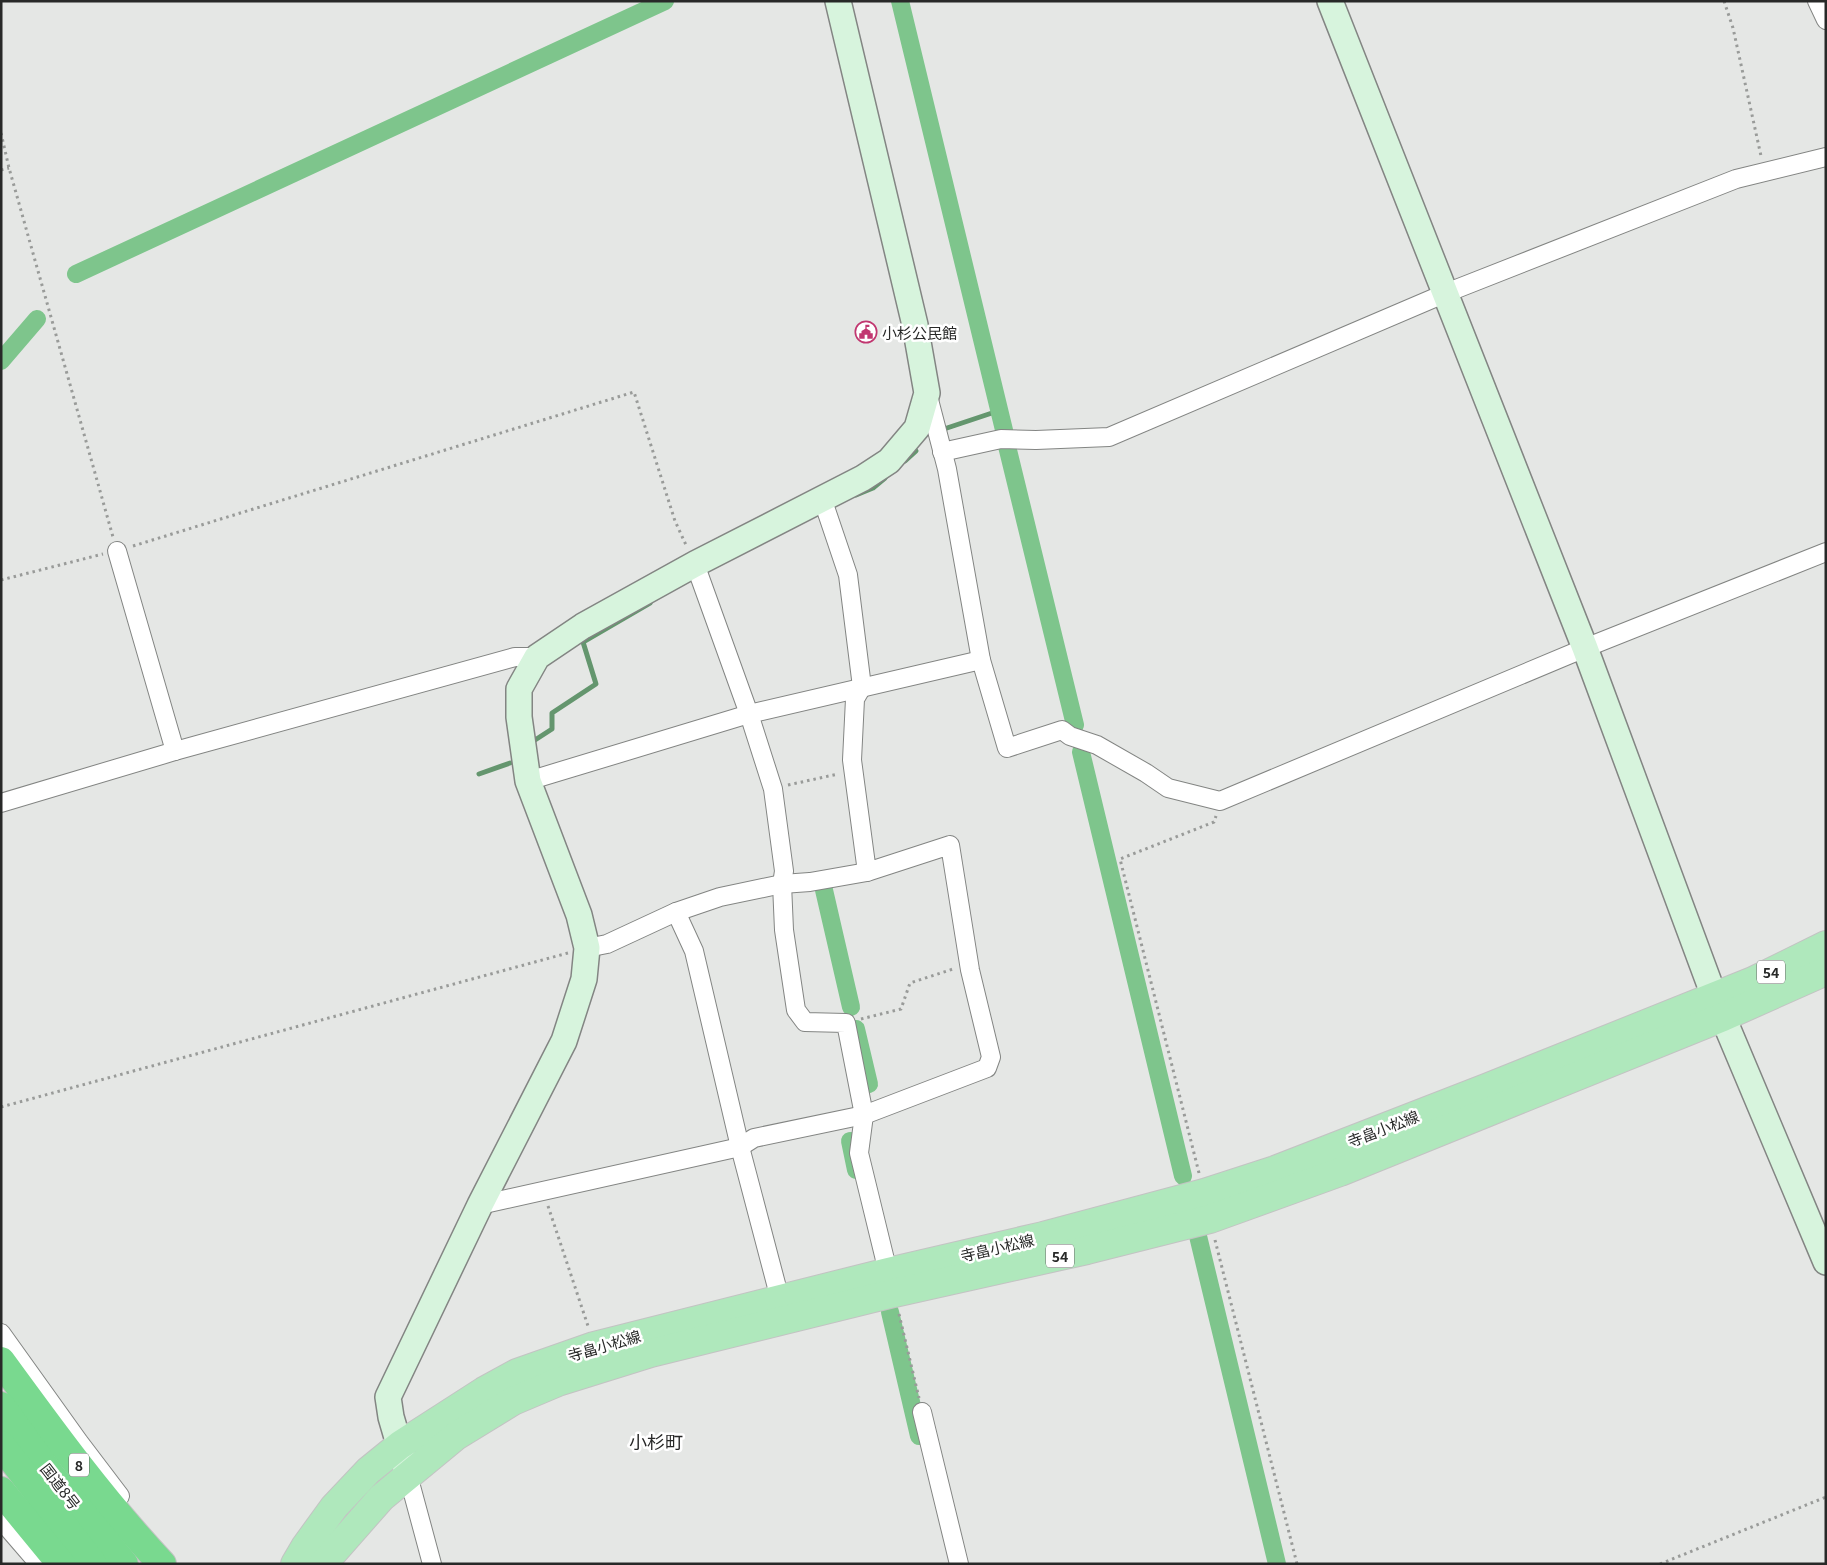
<svg xmlns="http://www.w3.org/2000/svg" width="1827" height="1565" font-family="Georgia,'Noto Sans JP',serif">
  <style>
    .lines { fill: none; stroke-linecap: round; stroke-linejoin: round }
    .stream { stroke: #64966e; stroke-width: 5 }
    .canal { stroke: #7ec58c; stroke-width: 18 }
    .street-casing { stroke: #838583; stroke-width: 20 }
    .secondary-casing { stroke: #838583; stroke-width: 28 }
    .primary-casing { stroke: #c3c3c3; stroke-width: 30 }
    .highway-casing { stroke: #c3c3c3; stroke-width: 30 }
    .path { stroke: #999b99; stroke-width: 3; stroke-dasharray: 2.5 4; stroke-linecap: butt }
    .street { stroke: #fff; stroke-width: 18 }
    .secondary { stroke: #d7f4dd; stroke-width: 25 }
    .primary { stroke: #afe8bc; stroke-width: 28 }
    .highway { stroke: #79d98f; stroke-width: 28 }
    .labels { text-anchor: middle; dominant-baseline: central; stroke-width: 5; stroke-linejoin: round; paint-order: stroke }
    .shield { fill: #fff; stroke: #686968; stroke-width: 1 }
    .shield-label { font-size: 14px; font-weight: bold; fill: #282928 }
    .poi-label { font-size: 15px; fill: #282928; stroke: #fff; text-anchor: start }
    .street-label { font-size: 15px; fill: #282928; stroke: #fff }
    .quarter-label { font-size: 18px; fill: #282928; stroke: #fff }
  </style>
  <rect width="100%" height="100%" fill="#e5e7e5"/>
  <g class="lines">
    <g class="stream">
      <path d="M947 428 998 411"/>
      <path d="M905 461 916 451"/>
      <path d="M856 495 873 488 885 478"/>
      <path d="M535 740 552 729V713L596 684 583 642 650 603"/>
      <path d="M479 774 510 763"/>
    </g>
    <g class="canal">
      <path d="M900 1 1004 430"/>
      <path d="M76 274 665 1"/>
      <path d="M1 361 37 319"/>
      <path d="M1007 446 1075 725"/>
      <path d="M1081 752 1183 1176"/>
      <path d="M824 890 851 1007"/>
      <path d="M856 1029 869 1084"/>
      <path d="M850 1141 856 1170"/>
      <path d="M1198 1236 1277 1564"/>
      <path d="M890 1312 919 1436"/>
    </g>
    <g class="street-casing">
      <g id="street">
        <path d="M1817 1 1826 20"/>
        <path d="M928 396 947 469 981 660 1007 748 1062 730 1070 736 1097 745 1146 773 1168 788 1220 801 1585 648 1826 552"/>
        <path d="M942 452 1001 439 1036 440 1109 437 1446 293 1736 179 1826 157"/>
        <path d="M117 551 175 751"/>
        <path d="M695 564 749 714 773 789 784 871 782 884 784 930 796 1010 805 1022 846 1023 864 1115 859 1153 888 1272"/>
        <path d="M528 781 749 714 981 660"/>
        <path d="M1 803 175 751 515 657H537"/>
        <path d="M676 912 694 951 740 1147 780 1299"/>
        <path d="M587 948 607 944 676 912 720 897 782 884 810 882 867 872"/>
        <path d="M480 1205 740 1147 754 1138 864 1115 987 1068 991 1057 970 970 950 845 867 872 852 760 855 699 862 687 848 575 822 498"/>
        <path d="M1 1333 79 1442 120 1496"/>
        <path d="M922 1412 959 1564"/>
        <path d="M408 1475 432 1564"/>
        <path d="M1 1520 39 1564"/>
      </g>
    </g>
    <g class="secondary-casing">
      <g id="secondary">
        <path d="M1330 1 1585 648 1714 996 1826 1262"/>
        <path d="M408 1475 391 1417 388 1397 480 1205 564 1041 584 979 587 948 579 915 528 781 519 717V689L537 657 583 626 695 564 863 478 889 461 917 428 927 393 915 325 838 1"/>
      </g>
    </g>
    <g class="primary-casing">
      <g id="primary">
        <path d="M295 1564 305 1547 334 1507 368 1471 400 1445 484 1391 517 1373 594 1346 888 1272 1043 1236 1204 1193 1275 1170 1486 1088 1753 981 1826 945"/>
        <path d="M323 1564 381 1498 456 1436 513 1401 558 1382 651 1353 894 1293 1087 1250 1210 1219 1340 1172 1723 1017 1826 971"/>
      </g>
    </g>
    <g class="highway-casing">
      <g id="highway">
        <path d="M1 1361C52 1431 103 1501 162 1564"/>
        <path d="M1 1406 53 1478 124 1564"/>
        <path d="M1 1445 93 1564"/>
        <path d="M1 1491 61 1564"/>
      </g>
    </g>
    <g class="path">
      <path d="M1724 1 1733 28 1761 156"/>
      <path d="M1 133 9 168 113 537"/>
      <path d="M1 170 9 168"/>
      <path d="M133 546 634 392 675 521 686 545"/>
      <path d="M1 580 103 554"/>
      <path d="M788 785 838 774"/>
      <path d="M861 1019 901 1009 910 983 953 969"/>
      <path d="M1 1107 568 953"/>
      <path d="M1199 1173 1120 859 1214 822 1216 816"/>
      <path d="M548 1206 588 1326"/>
      <path d="M1215 1240 1297 1564"/>
      <path d="M899 1314 919 1398"/>
      <path d="M1660 1564 1826 1497"/>
    </g>
    <use href="#street" class="street"/>
    <use href="#secondary" class="secondary"/>
    <use href="#primary" class="primary"/>
    <use href="#highway" class="highway"/>
  </g>
  <defs>
    <g id="civic-ring" transform="scale(1.125)"><circle r="9.5" fill="#fff" stroke="#c13770" stroke-width="1.5"/><path d="M-.6-6.5H3V-4.5H.6V-3L4-1V1h2V6H-6V1h2V-1L-.6-3ZM-1.2 2.5V6h2.4V2.5Z" fill="#c13770"/></g>
  </defs>
  <g fill-rule="evenodd">
    <use href="#civic-ring" x="866" y="332"/>
  </g>
  <g class="labels">
    <g class="shield">
      <rect x="1757" y="960.5" width="28" height="23" rx="4"/>
      <rect x="1046" y="1244.5" width="28" height="23" rx="4"/>
      <rect x="69" y="1453.5" width="20" height="23" rx="4"/>
    </g>
    <g class="shield-label">
      <text x="1771" y="972">54</text>
      <text x="1060" y="1256">54</text>
      <text x="79" y="1465">8</text>
    </g>
    <g class="poi-label">
      <text x="882" y="332">小杉公民館</text>
    </g>
    <g class="street-label">
      <text transform="translate(1383 1128) rotate(-21)">寺畠小松線</text>
      <text transform="translate(997 1247) rotate(-13)">寺畠小松線</text>
      <text transform="translate(604 1345) rotate(-16)">寺畠小松線</text>
      <text transform="translate(61 1486) rotate(52)">国道8号</text>
    </g>
    <g class="quarter-label">
      <text x="656" y="1441">小杉町</text>
    </g>
  </g>
  <rect width="1827" height="1565" fill="none" stroke="#282928" stroke-width="5"/>
</svg>
